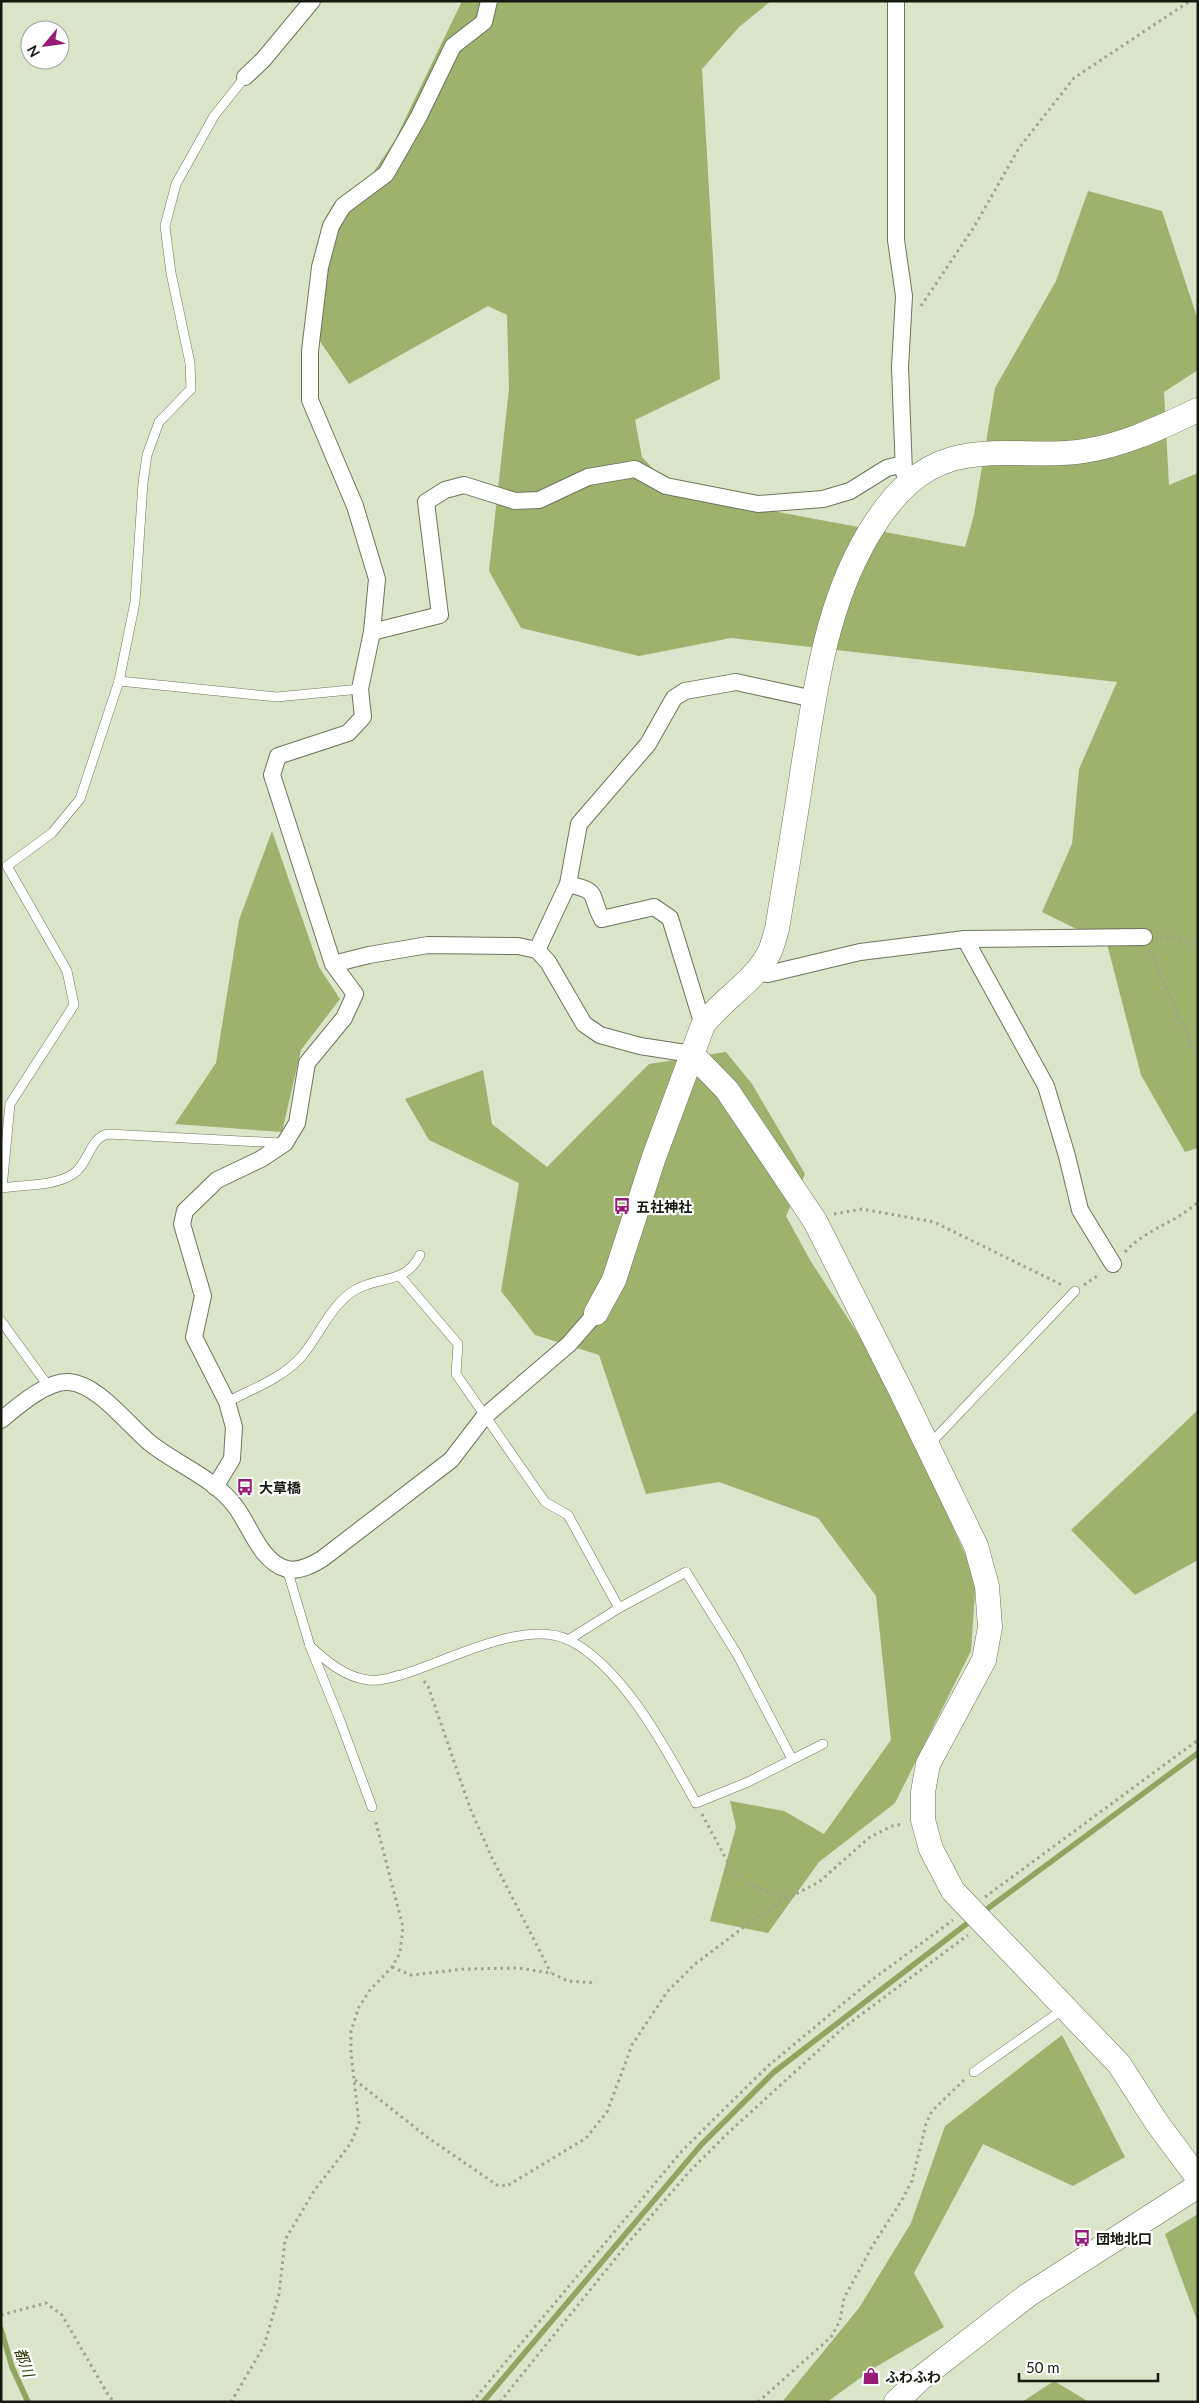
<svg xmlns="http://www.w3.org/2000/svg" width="1199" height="2403" font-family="Lato,'Noto Sans JP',sans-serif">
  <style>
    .forest { fill: #9db26d }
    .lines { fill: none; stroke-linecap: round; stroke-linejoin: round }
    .stream { stroke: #90a560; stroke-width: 5.5 }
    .lane-casing { stroke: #6c755c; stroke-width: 10 }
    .street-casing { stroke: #6c755c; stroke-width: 18 }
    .secondary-casing { stroke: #6c755c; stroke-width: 25 }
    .path { stroke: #9ca48e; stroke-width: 3; stroke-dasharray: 2.5 4; stroke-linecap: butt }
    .lane { stroke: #fff; stroke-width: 9 }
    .street { stroke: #fff; stroke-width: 16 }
    .secondary { stroke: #fff; stroke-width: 24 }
    .labels { text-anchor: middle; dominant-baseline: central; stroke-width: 4.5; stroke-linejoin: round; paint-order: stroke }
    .poi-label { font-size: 14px; font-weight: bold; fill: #16190f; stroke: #fff; text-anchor: start }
    .water-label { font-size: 15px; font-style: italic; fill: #293500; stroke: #fff }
  </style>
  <rect width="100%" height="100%" fill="#dbe5c9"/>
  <g class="forest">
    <path d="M462 1H771L739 27 702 69 720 379 635 420 642 457 676 493 965 547 974 515 995 388 1056 281 1088 191 1162 211 1198 320V370L1164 392 1169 485 1198 473V1148L1185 1152 1141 1075 1107 944 1042 912 1072 844 1079 769 1117 682 731 638 639 656 521 628 489 571 509 389 507 315 488 306 349 384 309 325 314 261 395 140Z"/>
    <path d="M272 831 319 967 340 999 301 1050 282 1132 175 1124 216 1063 239 920Z"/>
    <path d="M726 1052 752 1084 805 1174 786 1216 810 1260 882 1371 976 1578 971 1651 895 1803 819 1862 768 1933 710 1921 736 1827 730 1801 784 1811 824 1834 891 1740 876 1596 818 1518 719 1482 646 1494 599 1355 535 1335 501 1291 519 1183 429 1140 405 1099 483 1070 492 1124 547 1167 649 1064Z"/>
    <path d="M1198 1410V1560L1135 1595 1071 1530Z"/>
    <path d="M1062 2035 1125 2157 1073 2186 983 2144 914 2273 944 2327 874 2368 827 2402H782L859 2308 911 2223 945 2126Z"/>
    <path d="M1198 2214V2323L1165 2234Z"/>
    <path d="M1054 2381 1089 2402H1022Z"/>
  </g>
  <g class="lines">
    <g class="stream">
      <path d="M983 1912 1198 1753"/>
      <path d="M1 2329 12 2367 28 2402"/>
      <path d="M483 2402 701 2145 774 2072 973 1919"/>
    </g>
    <g class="lane-casing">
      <g id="lane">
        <path d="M119 681 277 697 360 689"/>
        <path d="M1 1188C25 1184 53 1187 73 1174 89 1164 89 1138 108 1134L281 1143"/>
        <path d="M2 1188 10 1104 74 1005 67 971 7 866 52 833 80 799 119 681 135 602 143 483 147 455 159 422 191 389 190 363 171 273 165 226 176 184 214 116 245 77"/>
        <path d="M400 1276 458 1344 456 1374 545 1502 568 1515 619 1608"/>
        <path d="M1 1321 49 1387"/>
        <path d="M227 1402C252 1389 283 1378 302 1356 319 1336 331 1304 355 1290 380 1275 405 1285 420 1255"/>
        <path d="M928 1446 1075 1291"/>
        <path d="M287 1569 310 1646 339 1718 372 1807"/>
        <path d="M568 1640 619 1608 686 1572 737 1654 792 1759"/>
        <path d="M310 1646C326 1661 345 1677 368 1680 379 1682 391 1677 401 1675 446 1662 524 1618 569 1640 624 1668 667 1751 696 1803L748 1782 823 1744"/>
        <path d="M974 2072 1065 2008"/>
      </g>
    </g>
    <g class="street-casing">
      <g id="street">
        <path d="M896 1V240L904 296 900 367 904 473"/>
        <path d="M245 77 263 60 312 1"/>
        <path d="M372 632 440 615 426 502 445 490 464 485 515 501 539 500 588 477 635 469 666 486 758 504 823 499 850 491 887 468 903 464"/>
        <path d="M568 884C602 892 588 894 602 919L654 907 670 918 703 1025"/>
        <path d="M965 939 1046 1086 1067 1156 1080 1210 1113 1264"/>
        <path d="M537 950 568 884 579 824 648 744 674 698 685 691 736 682 814 699"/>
        <path d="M333 964 369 955 428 945 518 946 537 950 548 962 584 1024 600 1035 640 1046 692 1054"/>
        <path d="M755 972 768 974 860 952 965 939 1144 937"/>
        <path d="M1 1420C17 1407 47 1380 69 1382 98 1384 128 1425 150 1443 176 1464 214 1478 235 1506 250 1525 260 1562 287 1569 299 1572 312 1565 322 1559L451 1460 484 1417 569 1344 596 1313"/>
        <path d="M215 1487 232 1459 234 1427 227 1402 194 1337 203 1296 182 1224 185 1211 217 1180 261 1159 285 1143 297 1123 307 1063 344 1018 355 994 333 964 272 775 278 756 348 733 363 717 360 689 372 632 377 579 355 506 310 400V351L320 267 331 226 343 206 386 174 418 118 453 46 484 22 489 1"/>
      </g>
    </g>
    <g class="secondary-casing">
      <g id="secondary">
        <path d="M692 1054 727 1090 815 1221 902 1393 976 1546 987 1586 990 1627 984 1660 928 1764 923 1792V1820L931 1849 953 1891 1119 2064 1157 2123 1198 2178"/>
        <path d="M596 1313 614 1280 654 1157 703 1025C722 999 756 981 770 951 773 944 775 936 777 929 786 875 795 821 803 767 817 681 827 596 876 522 895 493 918 469 952 459 995 447 1041 458 1084 451 1125 445 1161 427 1198 410"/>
        <path d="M896 2402 921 2378 1028 2295 1198 2186"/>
      </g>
    </g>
    <g class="path">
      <path d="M921 306 974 227 1019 148 1074 78 1190 1"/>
      <path d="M1160 937H1176L1198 945"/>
      <path d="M1150 951 1198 1059"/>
      <path d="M834 1214 862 1209 934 1222 1064 1286"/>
      <path d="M1125 1252C1147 1228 1174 1224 1198 1202"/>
      <path d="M1084 1285 1100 1274"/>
      <path d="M424 1681 428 1686 470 1808 492 1858 551 1973"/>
      <path d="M702 1814 733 1872 750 1885 787 1898"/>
      <path d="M985 1897 1198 1740"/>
      <path d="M392 1967 411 1975 465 1969 518 1968 551 1973 568 1981 596 1983"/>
      <path d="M355 2080 427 2137 497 2185 507 2186 586 2138 607 2112 632 2045 667 1992 695 1964 752 1921 788 1898 819 1882 870 1837 892 1826 903 1824"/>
      <path d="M1 2315 46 2303 62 2315 107 2393 114 2402"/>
      <path d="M231 2402 264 2346 279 2294 285 2240 314 2191 351 2143 359 2123 351 2053V2031L359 2007 370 1990 392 1967 400 1953 403 1927 375 1819"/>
      <path d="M472 2402 682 2151 721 2112 768 2066 869 1982 953 1920"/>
      <path d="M500 2402 628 2243 690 2171 728 2133 843 2028 968 1935"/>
      <path d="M758 2402 831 2337 840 2321 844 2298 873 2245 902 2200 912 2181 926 2124 932 2111 964 2080"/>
    </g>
    <use href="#lane" class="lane"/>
    <use href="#street" class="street"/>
    <use href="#secondary" class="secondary"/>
  </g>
  <defs>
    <g id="bus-bare" transform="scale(1.35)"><path d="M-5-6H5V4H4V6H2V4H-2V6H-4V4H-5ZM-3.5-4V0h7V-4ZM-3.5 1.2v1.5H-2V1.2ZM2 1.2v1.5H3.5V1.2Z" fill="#971c75" stroke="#fff" stroke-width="2.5" paint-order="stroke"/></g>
    <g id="shop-bare" transform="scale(1.35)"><path d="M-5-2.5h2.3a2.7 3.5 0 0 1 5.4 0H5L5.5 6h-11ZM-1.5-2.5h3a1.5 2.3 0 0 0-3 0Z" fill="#971c75" stroke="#fff" stroke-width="2.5" paint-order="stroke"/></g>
  </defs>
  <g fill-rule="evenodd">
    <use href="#bus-bare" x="622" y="1206"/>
    <use href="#bus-bare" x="245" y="1487"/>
    <use href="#bus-bare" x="1082" y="2238"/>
    <use href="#shop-bare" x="871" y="2376"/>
  </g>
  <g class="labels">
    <g class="poi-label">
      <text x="636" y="1206">五社神社</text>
      <text x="259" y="1487">大草橋</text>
      <text x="1096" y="2238">団地北口</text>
      <text x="885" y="2376">ふわふわ</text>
    </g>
    <g class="water-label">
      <text transform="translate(25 2362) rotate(70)">都川</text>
    </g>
  </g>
  <rect width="1199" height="2403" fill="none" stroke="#16190f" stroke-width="5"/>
  <g transform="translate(45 45) rotate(241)"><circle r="24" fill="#ffffff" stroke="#a2a39f"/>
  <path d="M0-4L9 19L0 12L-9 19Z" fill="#971c75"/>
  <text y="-8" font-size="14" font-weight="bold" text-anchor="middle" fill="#16190f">N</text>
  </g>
  <path d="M1019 2373v8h139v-8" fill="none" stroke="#16190f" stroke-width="2.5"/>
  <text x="1026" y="2373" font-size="15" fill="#16190f" stroke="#ffffff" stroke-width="4" paint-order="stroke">50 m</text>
</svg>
